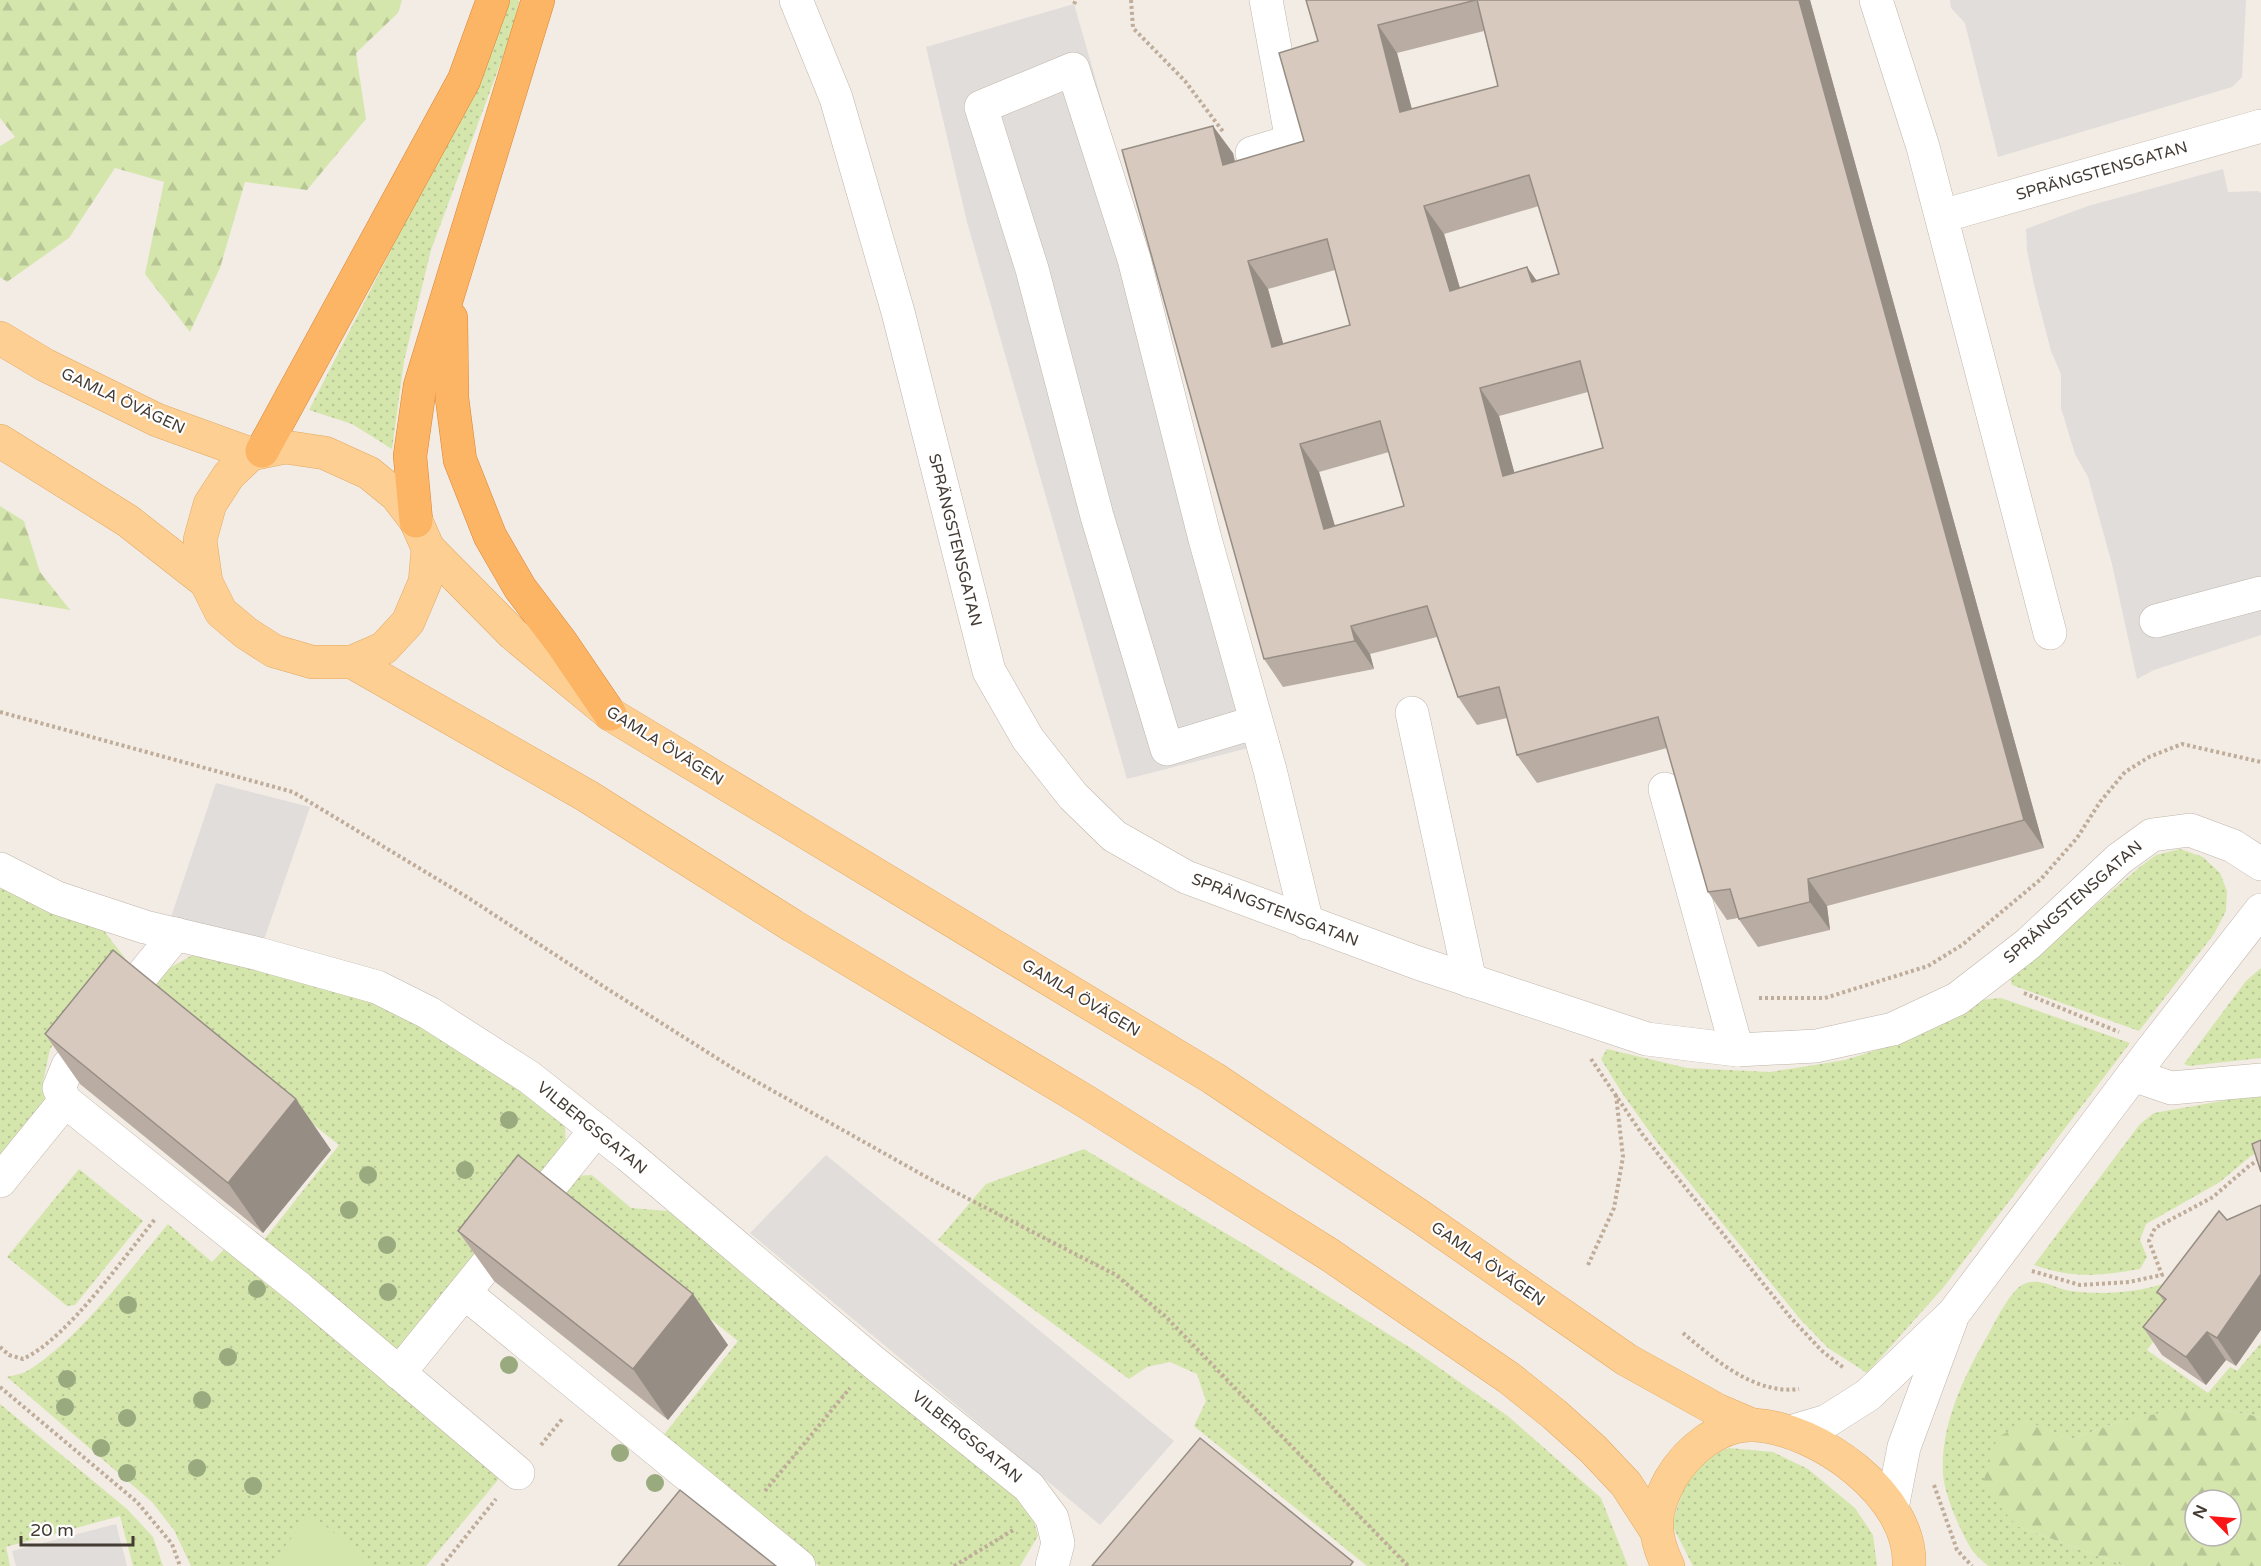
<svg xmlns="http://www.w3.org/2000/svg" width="2261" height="1566" font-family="'Varela Round',sans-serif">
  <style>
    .grass { fill: url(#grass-dots) }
    .forest { fill: url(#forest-firs); fill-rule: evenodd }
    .pitch { fill: #d5e6ad }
    .parking { fill: #e0ddda }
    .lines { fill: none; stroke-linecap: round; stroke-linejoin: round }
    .minor-casing { stroke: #c0b5aa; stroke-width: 34 }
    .major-casing { stroke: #e2a963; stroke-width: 34 }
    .highway-casing { stroke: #db8635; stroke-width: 34 }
    .path { stroke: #bfac99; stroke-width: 4; stroke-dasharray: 3 3; stroke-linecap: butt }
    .minor { stroke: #fff; stroke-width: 33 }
    .major { stroke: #fdcf93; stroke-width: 33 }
    .highway { stroke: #fcb465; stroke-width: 33 }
    .tree { fill: #99ab7e }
    .wall { fill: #b9ada3; fill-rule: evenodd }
    .shaded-wall { fill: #968d84 }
    .building { fill: #d7c9bd; stroke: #968d84; stroke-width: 1.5; fill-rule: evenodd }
    .labels { text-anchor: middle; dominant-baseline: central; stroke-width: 4.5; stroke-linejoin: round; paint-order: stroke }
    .street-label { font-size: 16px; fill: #443c34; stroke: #fff }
  </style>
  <defs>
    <pattern id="grass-dots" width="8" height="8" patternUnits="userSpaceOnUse" patternTransform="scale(1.5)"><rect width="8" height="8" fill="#d5e6ad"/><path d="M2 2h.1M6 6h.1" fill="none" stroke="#b8c695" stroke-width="1.8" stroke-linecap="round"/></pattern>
    <pattern id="forest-firs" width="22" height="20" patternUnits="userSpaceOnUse" patternTransform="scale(1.5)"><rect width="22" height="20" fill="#d5e6ad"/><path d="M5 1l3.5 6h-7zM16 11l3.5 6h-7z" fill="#b8c695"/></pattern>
  </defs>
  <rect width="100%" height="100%" fill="#f2ece5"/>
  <g class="grass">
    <path d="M502 0H519L515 24 431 250 404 361 392 449 352 424 309 410 448 139Z"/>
    <path d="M2180 849 2203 857 2220 873 2227 891 2226 911 2214 934 2139 1031 2012 985 2010 978 2141 866 2156 855Z"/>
    <path d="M0 888 104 931 125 958 127 977 89 1002 50 1049 43 1082 47 1103 0 1163Z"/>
    <path d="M196 953 375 1002 440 1033 498 1073 565 1125 566 1155 397 1351 260 1245 339 1145 144 990 157 975Z"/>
    <path d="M2261 968V1058L2189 1066 2184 1064 2246 981Z"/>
    <path d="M2001 998 2130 1043 1943 1288 1867 1373 1828 1348 1800 1319 1659 1145 1622 1093 1601 1059 1607 1049 1687 1068 1770 1072 1845 1060 1912 1039 1961 1014 1981 1000Z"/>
    <path d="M2261 1094V1151L2251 1156 2220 1182 2146 1224 2140 1240 2147 1257 2140 1269C2099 1276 2074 1279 2034 1265L2140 1124 2154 1113Z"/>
    <path d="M1084 1149 1259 1253 1417 1352 1509 1417 1601 1498 1628 1566H1367L1194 1426 1206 1401 1197 1374 1170 1362 1147 1367 1129 1379 938 1240 986 1184Z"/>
    <path d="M79 1169 143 1221 75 1305 67 1306 7 1257Z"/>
    <path d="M592 1175 631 1208 668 1211 1030 1507 1038 1536 1020 1566H819L662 1437 738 1341 557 1196 572 1176Z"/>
    <path d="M168 1224 212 1262 227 1246 494 1461 498 1480 426 1566H191L174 1530 152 1502 7 1377C14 1375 23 1374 29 1370 83 1335 127 1273 168 1224Z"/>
    <path d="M2214 1261 2147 1350 2208 1393 2230 1367 2237 1371 2261 1343V1417L2222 1410 2118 1422 2072 1439 2025 1421 2017 1526 2125 1566H1988C1983 1561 1976 1556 1972 1550 1961 1533 1944 1494 1943 1474 1940 1424 1965 1374 1989 1333 1996 1320 2010 1292 2022 1285 2038 1276 2054 1288 2070 1291 2080 1292 2092 1293 2102 1293 2145 1292 2177 1283 2214 1261Z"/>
    <path d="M0 1404 127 1509 153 1537 163 1566H133L120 1516 6 1547 10 1566H0Z"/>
    <path d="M1729 1448 1773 1452 1808 1469 1855 1508 1873 1535 1877 1566H1693L1672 1525 1685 1483 1710 1456Z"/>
  </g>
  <g class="forest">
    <path d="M0 0H402L398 13 356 53 366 119 307 190 245 182 220 268 190 332 145 274 164 182 115 168 69 238 7 282 0 277V146L15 137 0 118Z"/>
    <path d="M0 506 24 521 40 572 70 610 0 598Z"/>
    <path d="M2174 1410H2222L2261 1417V1566H2125L2017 1526 1982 1486 1997 1438 2026 1421 2072 1439 2118 1422ZM2195 1500H2231V1536H2195Z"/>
  </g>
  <path class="pitch" d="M311 1514 374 1566H269Z"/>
  <g class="parking">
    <path d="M1950 0H2246L2242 77 2232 87 1998 157 1965 23 1951 8Z"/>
    <path d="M1074 4 1122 171 1276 741 1127 779 967 222 926 47Z"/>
    <path d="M2223 169 2228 192 2258 191 2261 193V635L2154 670 2137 679 2112 564 2088 477 2075 454 2061 408V374L2051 351 2035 289 2027 250 2026 229 2088 206Z"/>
    <path d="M216 783 310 807 259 954 166 932Z"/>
    <path d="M826 1155 1174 1441 1100 1525 750 1233Z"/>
    <path d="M116 1524 127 1566H16L12 1551Z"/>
  </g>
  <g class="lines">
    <g class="minor-casing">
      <g id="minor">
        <path d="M796 0 836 98 898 312 989 671 1028 739 1073 796 1114 836 1186 877 1418 963 1647 1039 1737 1050 1816 1046 1893 1029 1957 999 2028 944 2119 859 2152 835 2190 830 2233 846 2261 864"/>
        <path d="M1876 0 1923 147 2050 633"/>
        <path d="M1252 153 1292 141 1266 0"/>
        <path d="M1942 216 2261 126"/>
        <path d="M2156 621 2261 593"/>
        <path d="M1412 713 1470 981"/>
        <path d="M1256 722 1167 749 1097 516 1032 269 981 107 1073 69 1134 259 1205 539 1270 770 1307 923"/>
        <path d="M1665 789 1737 1050"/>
        <path d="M0 869 57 898 145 927 259 954 377 987 429 1013 529 1077 628 1155 872 1361 1029 1487 1052 1518 1058 1543 1052 1566"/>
        <path d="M176 934 68 1066 59 1088 65 1101 299 1288 518 1473"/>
        <path d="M2133 1075 2171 1088 2261 1080"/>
        <path d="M0 1181 65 1101"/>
        <path d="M465 1293 799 1566"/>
        <path d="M399 1373 596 1130"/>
        <path d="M1790 1432 1827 1421 1868 1395 1954 1313 2151 1051 2261 910"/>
        <path d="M1892 1508 1904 1447 1951 1320"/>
      </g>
    </g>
    <g class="major-casing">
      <g id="major">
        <path d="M0 338 45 365 157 420 251 454"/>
        <path d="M0 441 128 521 206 582"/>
        <path d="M285 447 325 453 369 473 396 495 416 521 428 548 425 582 408 622 384 648 352 662H312L274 651 246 633 221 612 206 582 200 540 210 504 229 475 251 454Z"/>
        <path d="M428 548 513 634 610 714 1213 1078 1418 1215 1627 1360 1719 1411 1752 1425"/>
        <path d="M352 662 587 796 793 926 1085 1101 1330 1255 1509 1378 1554 1414 1593 1449 1626 1484 1655 1529"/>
        <path d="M1668 1566C1652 1534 1653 1512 1670 1480 1686 1452 1719 1423 1754 1425 1818 1428 1913 1496 1909 1566"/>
      </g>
    </g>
    <g class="highway-casing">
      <g id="highway">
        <path d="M451 318 452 398 460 460 490 536 520 588 561 642 610 714"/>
        <path d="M262 451 464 80 493 0"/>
        <path d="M416 521 410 456 420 386 538 0"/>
      </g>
    </g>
    <g class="path">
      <path d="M1131 0 1133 28 1185 81 1224 133"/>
      <path d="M1074 4 1076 0"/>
      <path d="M0 712 293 792 467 897 606 988 734 1069 930 1179 1116 1275 1165 1316 1408 1566"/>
      <path d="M2024 993 2119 1032"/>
      <path d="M1759 998H1825L1928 966 1962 945 2041 879 2077 838 2100 802 2125 772 2149 757 2182 744 2261 762"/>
      <path d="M1591 1059 1642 1134 1791 1318 1822 1351 1844 1368"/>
      <path d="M1588 1265 1614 1208 1623 1157 1616 1095"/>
      <path d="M2032 1271 2080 1285 2129 1282 2162 1275 2149 1241 2155 1228 2213 1197 2249 1166 2261 1158"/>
      <path d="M1683 1333C1714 1359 1755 1395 1799 1389"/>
      <path d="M0 1347 9 1355 23 1359C68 1338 123 1258 156 1218"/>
      <path d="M0 1387 137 1502 172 1544 180 1566"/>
      <path d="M541 1445 563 1418"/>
      <path d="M1934 1485 1957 1550 1972 1566"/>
      <path d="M765 1491 850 1388"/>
      <path d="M442 1566 496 1499"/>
      <path d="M954 1566 1015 1529"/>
    </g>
    <use href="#minor" class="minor"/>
    <use href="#major" class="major"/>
    <use href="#highway" class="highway"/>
  </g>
  <g class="tree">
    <circle cx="509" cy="1120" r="9"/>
    <circle cx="465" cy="1170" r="9"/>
    <circle cx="368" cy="1175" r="9"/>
    <circle cx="349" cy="1210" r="9"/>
    <circle cx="387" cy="1245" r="9"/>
    <circle cx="257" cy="1289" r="9"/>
    <circle cx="388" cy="1292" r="9"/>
    <circle cx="128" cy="1305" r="9"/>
    <circle cx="228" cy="1357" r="9"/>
    <circle cx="509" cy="1365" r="9"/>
    <circle cx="67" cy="1379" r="9"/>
    <circle cx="202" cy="1400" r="9"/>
    <circle cx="65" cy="1407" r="9"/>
    <circle cx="127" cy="1418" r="9"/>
    <circle cx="101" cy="1448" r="9"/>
    <circle cx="620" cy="1453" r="9"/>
    <circle cx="197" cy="1468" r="9"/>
    <circle cx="127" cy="1473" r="9"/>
    <circle cx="655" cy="1483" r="9"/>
    <circle cx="253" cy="1486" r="9"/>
  </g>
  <g class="wall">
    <path d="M1306 0H1810L2044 848 1827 906 1830 930 1758 947 1738 918 1727 920 1708 892 1667 748 1537 783 1517 755 1507 718 1477 725 1458 697 1437 637 1370 654 1374 669 1283 687 1264 659 1233 153 1235 162 1304 141 1318 41ZM1484 31 1498 86 1412 109 1397 53ZM1539 206 1559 274 1536 281 1460 288 1444 234ZM1335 270 1350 325 1283 344 1268 289ZM1588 392 1603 448 1514 473 1499 416ZM1389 452 1404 506 1335 526 1319 472Z"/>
    <path d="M45 1034 331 1150 263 1233 80 1084Z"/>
    <path d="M2227 1220 2236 1366 2226 1360 2206 1385 2162 1355 2143 1327 2164 1301 2157 1292Z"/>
    <path d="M458 1231 728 1345 668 1420 494 1281Z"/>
  </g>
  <g class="shaded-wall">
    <path d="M1799 0H1810L2044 848 2024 820Z"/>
    <path d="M1378 25 1397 53 1420 140 1400 112Z"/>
    <path d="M1213 126 1233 153 1242 193 1223 165Z"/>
    <path d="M1424 206 1444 234 1469 319 1450 291Z"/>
    <path d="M1248 261 1268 289 1292 375 1272 347Z"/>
    <path d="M1527 267 1547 295 1532 282Z"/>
    <path d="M1480 388 1499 416 1523 504 1503 476Z"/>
    <path d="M1300 444 1319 472 1344 557 1324 529Z"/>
    <path d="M1351 626 1370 654 1374 669 1355 641Z"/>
    <path d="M1808 879 1827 906 1830 930 1810 902Z"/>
    <path d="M296 1099 331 1150 263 1233 228 1183Z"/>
    <path d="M2261 1274V1330L2236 1366 2217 1338Z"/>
    <path d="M693 1294 728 1345 668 1420 633 1369Z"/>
    <path d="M2207 1332 2226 1360 2206 1385 2186 1357Z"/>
  </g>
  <g class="building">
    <path d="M1306 0H1476L1378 25 1400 112 1498 86 1477 0H1799L2024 820 1808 879 1810 902 1739 919 1730 889 1708 892 1658 717 1517 755 1499 687 1458 697 1427 606 1351 626 1355 641 1264 659 1122 150 1213 126 1223 165 1304 141 1279 53 1318 41ZM1529 175 1559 274 1532 282 1527 267 1450 291 1424 206ZM1327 239 1350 325 1272 347 1248 261ZM1580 361 1603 448 1503 476 1480 388ZM1380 421 1404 506 1324 529 1300 444Z"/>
    <path d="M113 950 296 1099 228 1183 45 1034Z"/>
    <path d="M2261 1140V1172L2252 1144Z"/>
    <path d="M518 1155 693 1294 633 1369 458 1231Z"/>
    <path d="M2261 1205V1274L2217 1338 2207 1332 2186 1357 2143 1327 2166 1299 2157 1292 2219 1211 2227 1220Z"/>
    <path d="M1200 1438 1353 1562 1350 1566H1092Z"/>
    <path d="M680 1490 776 1566H618Z"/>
  </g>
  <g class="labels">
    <g class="street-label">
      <text transform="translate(2102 171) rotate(-16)">SPRÄNGSTENSGATAN</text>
      <text transform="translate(123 401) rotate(25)">GAMLA ÖVÄGEN</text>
      <text transform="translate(955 540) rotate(76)">SPRÄNGSTENSGATAN</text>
      <text transform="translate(665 746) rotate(32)">GAMLA ÖVÄGEN</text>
      <text transform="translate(2073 902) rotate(-41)">SPRÄNGSTENSGATAN</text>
      <text transform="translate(1275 910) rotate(21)">SPRÄNGSTENSGATAN</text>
      <text transform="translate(1081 998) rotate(31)">GAMLA ÖVÄGEN</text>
      <text transform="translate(592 1128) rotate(39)">VILBERGSGATAN</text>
      <text transform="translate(1488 1264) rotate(35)">GAMLA ÖVÄGEN</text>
      <text transform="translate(967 1437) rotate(39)">VILBERGSGATAN</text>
    </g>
  </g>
  <g transform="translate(2213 1518) rotate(295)"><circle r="28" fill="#ffffff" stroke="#b4b1ae" stroke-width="1.5"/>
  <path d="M0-4.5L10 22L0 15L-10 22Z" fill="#f81716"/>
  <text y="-9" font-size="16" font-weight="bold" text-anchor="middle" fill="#443c34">N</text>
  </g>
  <path d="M21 1536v9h112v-9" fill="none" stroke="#443c34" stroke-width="3"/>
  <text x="30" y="1536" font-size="18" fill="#443c34" stroke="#ffffff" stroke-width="4.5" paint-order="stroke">20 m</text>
</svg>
